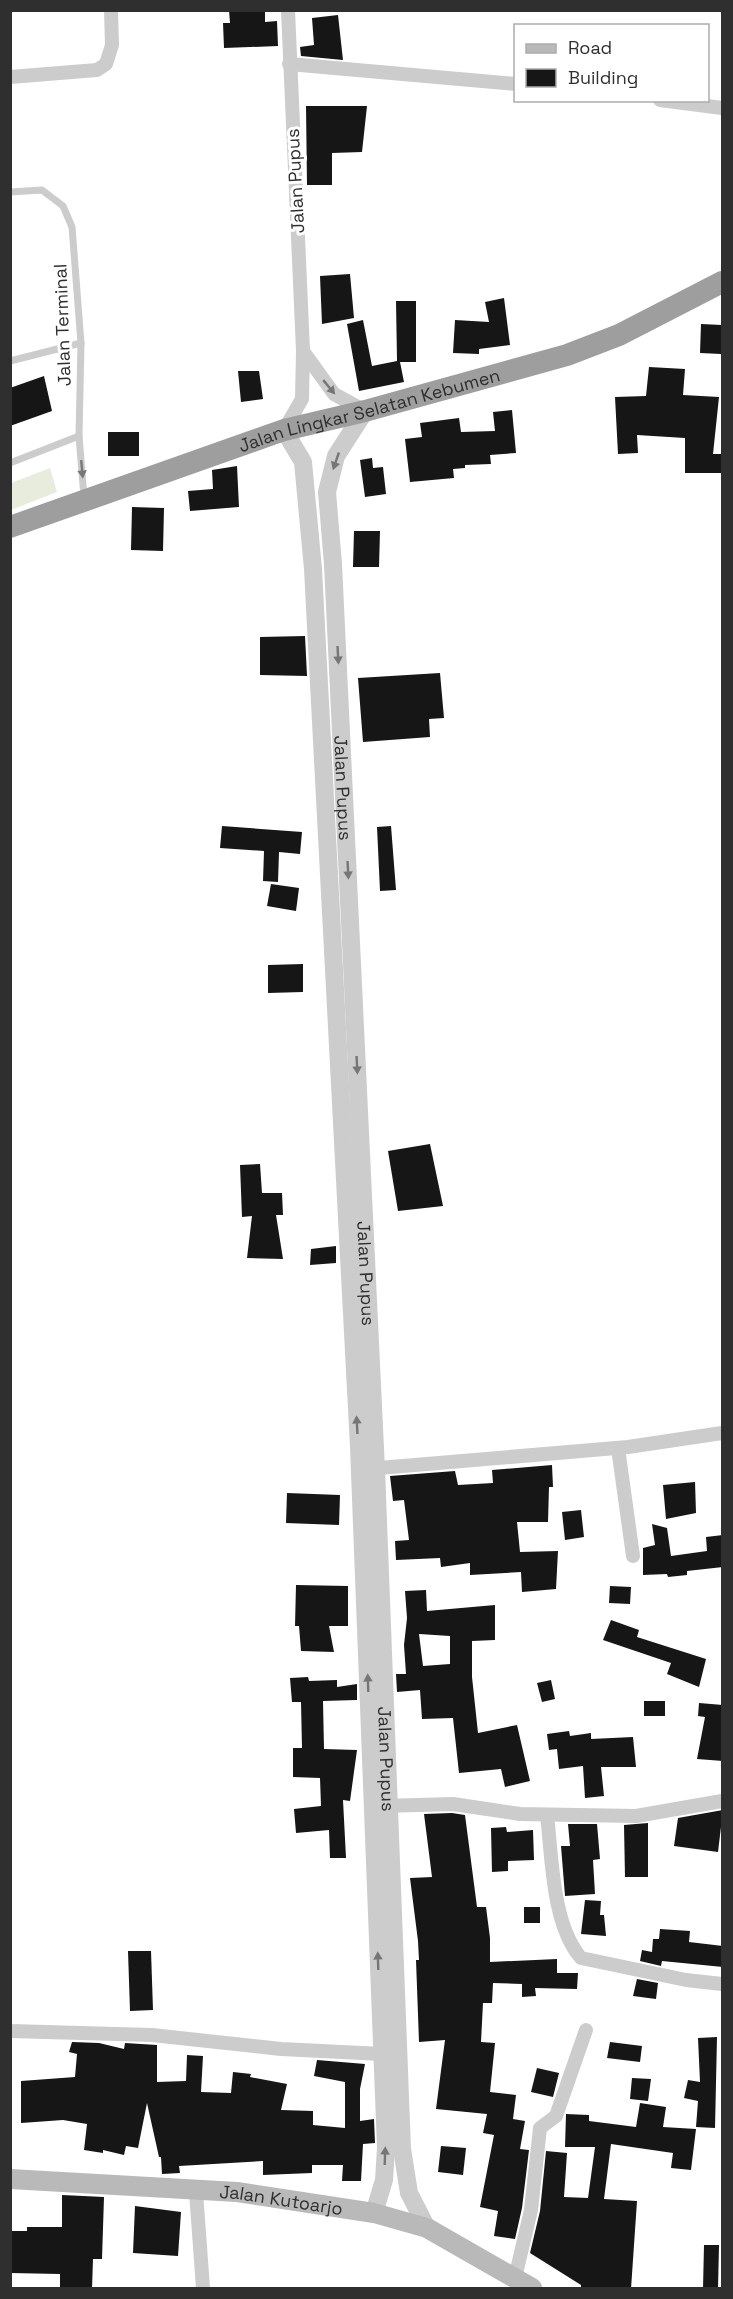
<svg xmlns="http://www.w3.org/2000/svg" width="733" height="2299" font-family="'Space Grotesk',sans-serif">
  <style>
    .green { fill: #e7ecdd }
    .building { fill: #161616; fill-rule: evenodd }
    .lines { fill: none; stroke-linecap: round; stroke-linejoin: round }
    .service { stroke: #ccc; stroke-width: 7 }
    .minor { stroke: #ccc; stroke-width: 14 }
    .tertiary { stroke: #ccc; stroke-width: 18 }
    .secondary { stroke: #b9b9b9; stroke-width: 20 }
    .trunk { stroke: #9e9e9e; stroke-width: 22 }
    .oneway { fill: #767676 }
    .labels { text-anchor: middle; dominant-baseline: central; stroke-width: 6; stroke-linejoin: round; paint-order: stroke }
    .street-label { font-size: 18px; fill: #2f2f2f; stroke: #fff }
  </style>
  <rect width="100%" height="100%" fill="#fff"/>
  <path class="green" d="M50 468 57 492 11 510V483Z"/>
  <g class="building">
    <path d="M229 10H265V22L277 21 278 46 224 48 223 23H230Z"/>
    <path d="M338 15 343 60 301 56 300 47 314 45 312 18Z"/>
    <path d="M306 106H367L362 152 332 153V185H307Z"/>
    <path d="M350 274 354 318 322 324 320 276Z"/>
    <path d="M504 298 510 345 479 349V354L453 353 455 320 489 322 485 302Z"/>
    <path d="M396 301H416V362H400L404 382 359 391 347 324 363 320 372 366 397 361Z"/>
    <path d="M701 324 722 325 721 354 700 353Z"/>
    <path d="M649 367 685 369 683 395 719 397 713 454H723V473H685V438L637 435 638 453 618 454 615 397 646 396Z"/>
    <path d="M238 371H259L263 399 241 402Z"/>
    <path d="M44 376 52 411 10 426V388Z"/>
    <path d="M512 410 516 453 490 455 491 464 465 465V468L453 469 454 478 410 482 405 439 422 437 420 423 459 418 461 432 495 431 493 412Z"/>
    <rect x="108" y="432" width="31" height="24"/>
    <path d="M372 458 373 468 383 467 386 494 365 497 360 460Z"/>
    <path d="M237 466 239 507 190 511 188 491 213 489 212 470Z"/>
    <path d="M132 507 164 508 163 551 131 550Z"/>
    <path d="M354 531H380L379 567H353Z"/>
    <path d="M305 636 307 676 260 675V637Z"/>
    <path d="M440 673 444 718 429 719 430 737 363 742 358 678Z"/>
    <path d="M222 826 302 832 300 854 279 852 278 882 263 881 264 851 220 848Z"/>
    <path d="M391 826 396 890 380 891 377 827Z"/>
    <path d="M271 884 299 888 296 911 267 906Z"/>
    <path d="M303 964V992L268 993V965Z"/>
    <path d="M430 1144 443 1206 398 1211 388 1151Z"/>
    <path d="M260 1164 262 1193H282L283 1215H276L283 1259 247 1258 252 1216 242 1217 240 1165Z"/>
    <path d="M336 1246V1263L310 1265 311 1249Z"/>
    <path d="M552 1465 553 1487H549L548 1522H517L520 1552 558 1551 556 1589 522 1592 521 1572 470 1575V1563L441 1567 440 1558 396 1560 395 1541 409 1540 404 1500 393 1501 390 1476 455 1471 458 1485 493 1483 492 1470Z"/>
    <path d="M695 1482 696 1513 666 1519 663 1485Z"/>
    <path d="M287 1493 340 1495 339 1525 286 1523Z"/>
    <path d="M581 1510 584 1537 565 1540 562 1512Z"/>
    <path d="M652 1524 667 1528 671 1556 707 1551 706 1537 723 1535V1567L687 1571V1575L668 1577 667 1574 643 1575V1548L655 1545Z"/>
    <path d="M296 1585 348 1586V1626H329L334 1652 301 1651 299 1626H295Z"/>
    <path d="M610 1586 631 1587 630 1604 609 1603Z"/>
    <path d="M426 1590 427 1611 495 1605V1640L472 1641V1677L478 1733 517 1725 530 1781 505 1787 501 1769 459 1773 453 1718 422 1719 420 1690 397 1692 396 1674H406L404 1645 407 1618 405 1591ZM419 1634 450 1636V1664L423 1666Z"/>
    <path d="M611 1620 639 1630 637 1637 706 1659 699 1687 667 1674 671 1663 603 1640Z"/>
    <path d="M308 1677 309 1681 337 1680V1687L357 1684V1700L323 1701 324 1749 357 1750 350 1801 343 1800 346 1858H330L329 1830 296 1833 294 1809 321 1806 320 1778 293 1777V1748H302L301 1702H292L290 1678Z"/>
    <path d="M551 1680 555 1699 542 1702 537 1683Z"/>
    <rect x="644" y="1701" width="21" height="15"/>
    <path d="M699 1703 723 1705V1761L697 1759 705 1717 698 1716Z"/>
    <path d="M569 1731 570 1736 591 1733V1739L633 1737 636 1767H601L604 1796 585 1798 583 1766 559 1769 557 1749 549 1750 547 1734Z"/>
    <path d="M723 1810 718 1852 674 1846 678 1818Z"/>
    <path d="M452 1813 465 1815 477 1907H486L490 1938V1962L557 1959V1973H578L577 1989 535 1988 536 1996 522 1997V1984L493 1983 492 2003H483L481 2042 495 2043 490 2092 516 2095 513 2119 525 2121 520 2149 529 2150 522 2208 515 2239 494 2236 498 2211 480 2207 494 2135 483 2133 487 2114 436 2109 445 2040 419 2042 416 1960H419L418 1941 410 1878 432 1877 424 1814Z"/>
    <path d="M648 1823V1877H625L624 1825Z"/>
    <path d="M568 1824H597L600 1859 593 1860 595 1894 565 1896 561 1846H570Z"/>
    <path d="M506 1827 507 1832 533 1830 534 1860 508 1861V1871L492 1872 491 1828Z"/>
    <path d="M585 1900 601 1901 600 1915H604L606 1936 581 1934Z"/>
    <rect x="524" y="1907" width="16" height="16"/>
    <path d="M660 1929 690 1931 689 1942 723 1946V1967L662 1961 661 1966 640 1961 642 1950 652 1952 653 1939H659Z"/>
    <path d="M128 1951H151L153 2010 130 2011Z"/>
    <path d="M637 1979 658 1983 656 1999 633 1996Z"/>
    <path d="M717 2037 715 2128 696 2127 698 2101 684 2098 688 2080 700 2082 698 2038Z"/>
    <path d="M72 2042 99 2043 124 2049 125 2043 157 2045V2082L186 2081 187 2055 203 2056 201 2092 231 2093 233 2072 251 2074 250 2077 287 2084 281 2110 313 2111V2125L345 2128V2082L314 2076 317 2060 365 2064 360 2089V2121L374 2119 375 2143 363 2144 361 2181H342L343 2165H312V2173L263 2175V2161L179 2166 180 2173 162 2174 161 2157H159L147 2103 138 2148 126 2146 124 2155 103 2150V2153L84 2150 87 2124 63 2120 21 2123V2081L75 2077 77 2054 69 2052Z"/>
    <path d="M610 2042 642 2046 640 2062 607 2058Z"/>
    <path d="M537 2068 559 2073 553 2097 531 2092Z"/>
    <path d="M632 2078 651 2079 648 2101 630 2099Z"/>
    <path d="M640 2103 666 2107 663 2127 696 2129 691 2170 671 2168 673 2153 611 2144 604 2199 637 2201 631 2289H581V2285L530 2253 540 2211 546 2151 567 2153 564 2197 588 2198 595 2147H565L566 2114 589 2115V2121L636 2127Z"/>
    <path d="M441 2146 466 2148 463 2175 438 2172Z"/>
    <path d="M62 2195 104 2197 102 2259H93L92 2289H60V2274L10 2273V2231H27V2227H62Z"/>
    <path d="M135 2206 181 2212 178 2256 133 2253Z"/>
    <path d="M704 2245H719L718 2289H703Z"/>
  </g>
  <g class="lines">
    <g class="service">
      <path d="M10 192 42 190 63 206 72 227 81 343 79 436 84 497"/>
      <path d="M10 361 81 343"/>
      <path d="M10 463 79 436"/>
    </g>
    <g class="minor">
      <path d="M289 64 516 84"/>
      <path d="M10 77 97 70 106 64 112 45 111 10"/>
      <path d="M660 100 722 108"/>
      <path d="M303 351 334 394 365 411"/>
      <path d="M284 430 302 399 303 351 288 10"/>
      <path d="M618 1448 633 1556"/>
      <path d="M367 1469 628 1447 722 1433"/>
      <path d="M382 1806 453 1804 520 1814 636 1816 722 1801"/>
      <path d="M547 1815C552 1857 552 1925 581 1958L686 1980 722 1984"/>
      <path d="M10 2031 152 2035 281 2049 382 2054"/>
      <path d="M196 2192 203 2288"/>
      <path d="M515 2278 531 2210 540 2128 556 2116 586 2030"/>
    </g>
    <g class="tertiary">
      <path id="s1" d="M365 411 336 456 327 492 333 564 376 1469 402 2149 409 2193 427 2228"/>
      <path d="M284 430 303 462 313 569 359 1447 386 2148 384 2180 374 2213"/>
    </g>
    <path class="secondary" id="s2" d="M10 2179 237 2192 374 2213 427 2228 532 2288"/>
    <path class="trunk" id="s3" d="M10 527 284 430 365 411 567 355 619 335 722 282"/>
  </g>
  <defs><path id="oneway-solid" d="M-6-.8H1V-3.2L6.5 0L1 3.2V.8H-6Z" transform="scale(1.5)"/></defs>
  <g class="oneway">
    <use href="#oneway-solid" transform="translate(329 387) rotate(50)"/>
    <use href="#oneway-solid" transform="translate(336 461) rotate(109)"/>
    <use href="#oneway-solid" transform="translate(82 469) rotate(85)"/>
    <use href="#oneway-solid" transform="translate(338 655) rotate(87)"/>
    <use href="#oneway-solid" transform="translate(348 870) rotate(87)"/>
    <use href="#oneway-solid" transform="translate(357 1065) rotate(87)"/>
    <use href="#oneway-solid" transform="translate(357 1425) rotate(-93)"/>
    <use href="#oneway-solid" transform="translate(368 1683) rotate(-92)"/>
    <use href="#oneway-solid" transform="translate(378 1961) rotate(-92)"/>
    <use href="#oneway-solid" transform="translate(385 2156) rotate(-88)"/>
  </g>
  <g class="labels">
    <g class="street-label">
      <text transform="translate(295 181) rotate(-93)">Jalan Pupus</text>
      <text transform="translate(62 325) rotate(-92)">Jalan Terminal</text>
      <text stroke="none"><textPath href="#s3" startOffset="378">Jalan Lingkar Selatan Kebumen</textPath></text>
      <text stroke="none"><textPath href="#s1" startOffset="387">Jalan Pupus</textPath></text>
      <text stroke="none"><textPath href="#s1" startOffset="873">Jalan Pupus</textPath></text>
      <text stroke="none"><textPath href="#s1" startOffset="1359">Jalan Pupus</textPath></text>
      <text stroke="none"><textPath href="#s2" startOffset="272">Jalan Kutoarjo</textPath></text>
    </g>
  </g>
  <rect width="733" height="2299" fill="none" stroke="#2f2f2f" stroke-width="24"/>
  <rect x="514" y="24" width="195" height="78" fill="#ffffff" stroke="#acacac" stroke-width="1.5"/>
  <rect x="526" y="44" width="30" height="9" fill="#b9b9b9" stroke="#acacac" stroke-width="1.5"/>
  <text x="568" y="54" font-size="18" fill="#2f2f2f">Road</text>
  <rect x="526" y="69" width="30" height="18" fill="#161616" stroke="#acacac" stroke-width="1.5"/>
  <text x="568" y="84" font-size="18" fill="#2f2f2f">Building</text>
</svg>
